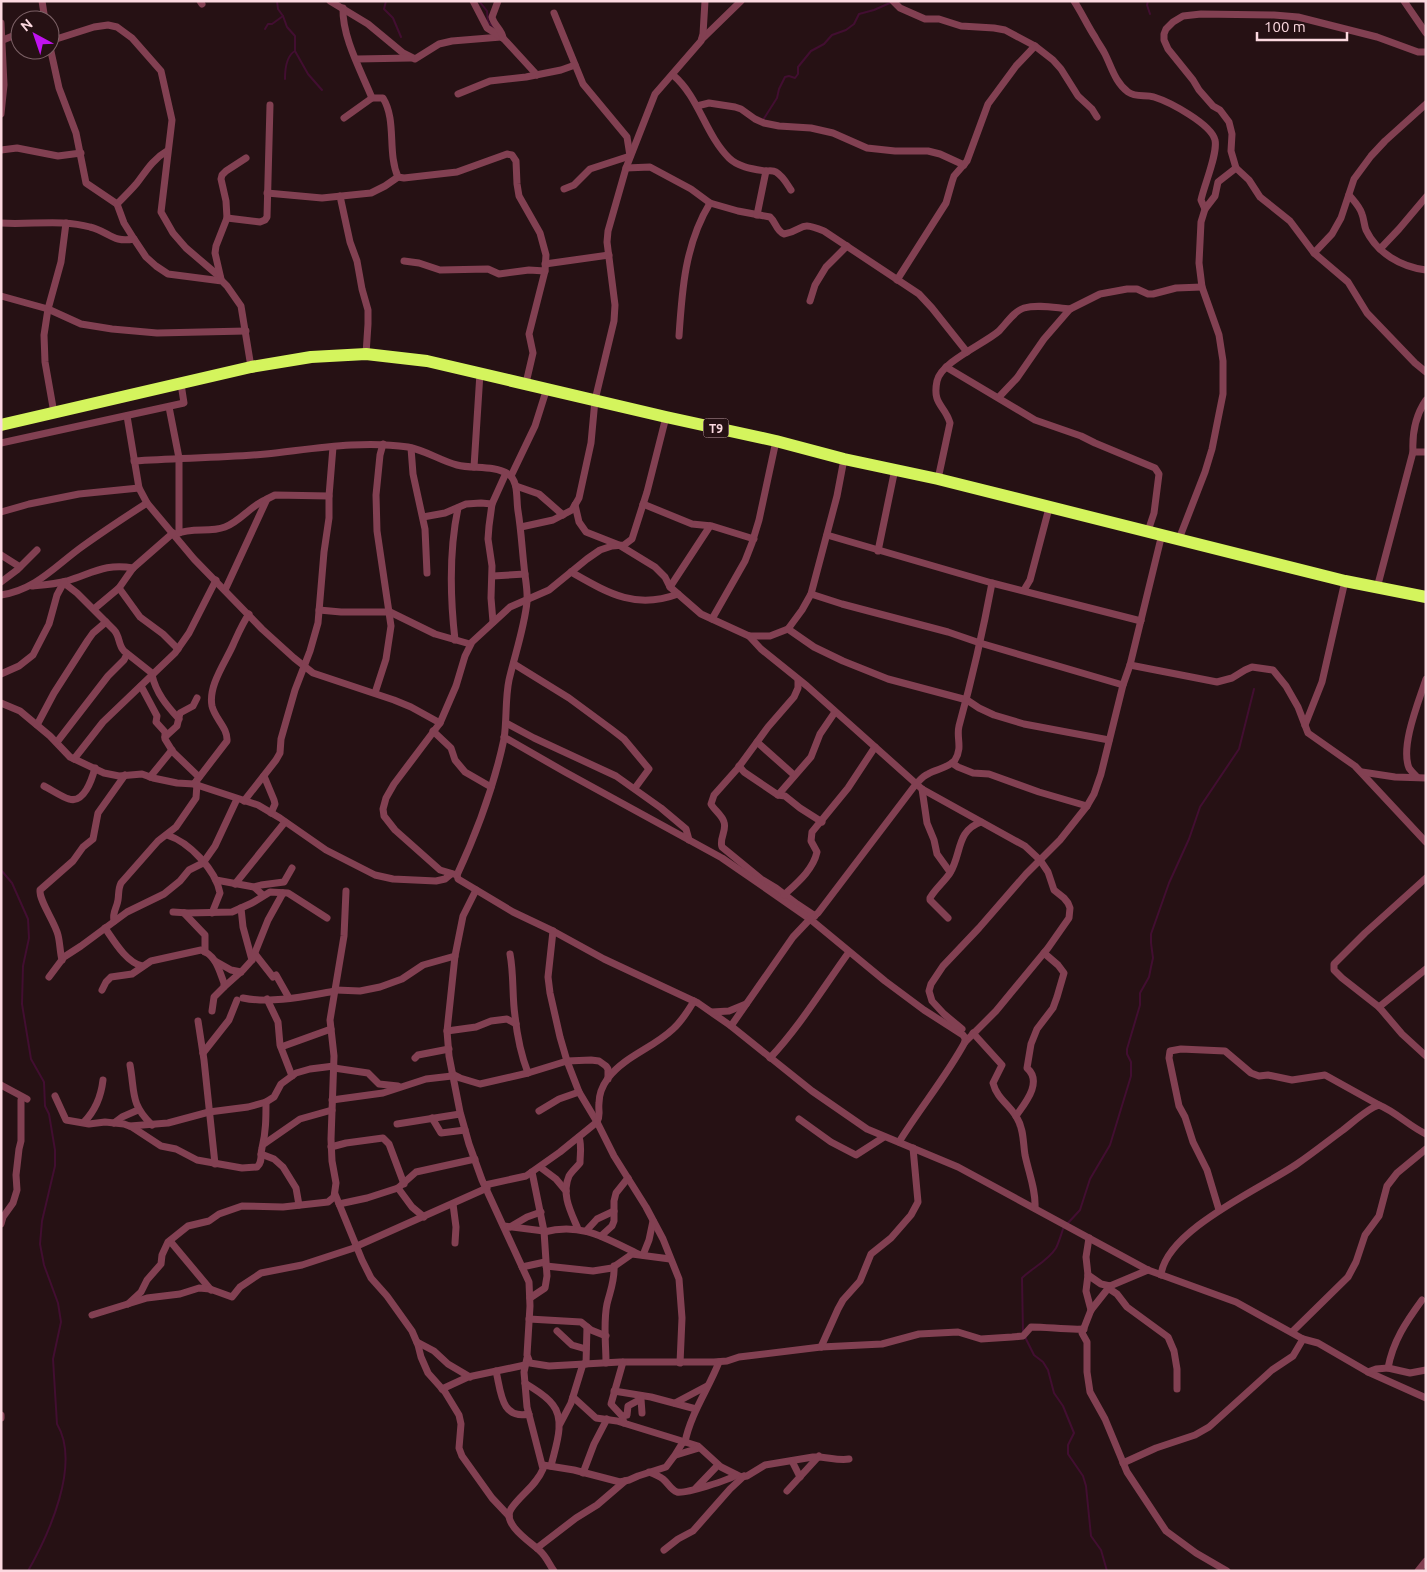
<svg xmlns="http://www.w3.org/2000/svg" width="1427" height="1572" font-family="Ubuntu,sans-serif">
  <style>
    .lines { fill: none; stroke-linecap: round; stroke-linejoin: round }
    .stream { stroke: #420e31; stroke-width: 2 }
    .street { stroke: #824052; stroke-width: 7 }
    .highway { stroke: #d4f45d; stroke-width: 12 }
    .labels { text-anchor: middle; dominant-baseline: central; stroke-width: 4.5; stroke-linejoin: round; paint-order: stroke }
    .shield { fill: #261114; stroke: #bc9da3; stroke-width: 1 }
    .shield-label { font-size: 12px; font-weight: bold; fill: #fcd9e0 }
  </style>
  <rect width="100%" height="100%" fill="#261114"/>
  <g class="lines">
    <g class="stream">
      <path d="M277 1 278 9 283 16 287 27 295 36V51L308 74 322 90"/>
      <path d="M386 1 384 9 393 18 401 37"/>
      <path d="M479 1 487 11 488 22 495 28"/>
      <path d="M1148 1 1147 5 1150 14"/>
      <path d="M1423 1 1426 4"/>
      <path d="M265 29 268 24H272L283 16"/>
      <path d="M285 79C285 69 286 56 295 51"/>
      <path d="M763 120 777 98 779 89 785 77 789 76 795 78 798 74V67L811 51 824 44 832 35 846 30 854 24 859 14 874 10 892 2"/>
      <path d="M1 870 12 883 28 919 29 938 23 966 22 1004 31 1059 44 1082 45 1106 49 1114 55 1150V1166L42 1221 40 1244 44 1265 58 1303 61 1322 53 1359 57 1424C81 1464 49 1534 28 1571"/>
      <path d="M1068 1223 1080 1210 1090 1179 1110 1145 1131 1076V1062L1127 1054V1049L1140 1005V993L1149 977 1151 967 1153 958 1151 943V934L1169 883 1189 839 1200 807 1239 749 1254 689"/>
      <path d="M1023 1333 1022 1278C1032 1268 1048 1261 1056 1248 1059 1242 1061 1235 1063 1229"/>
      <path d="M1025 1337 1034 1355 1043 1362 1048 1370 1054 1393 1063 1406 1074 1433 1068 1445V1454L1083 1476 1086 1486 1091 1536 1101 1550 1107 1571"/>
    </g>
    <g class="street">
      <path d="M42 1 45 20"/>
      <path d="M200 1 202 4"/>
      <path d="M330 1 368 24 403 53 415 59 439 44 452 41 501 37"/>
      <path d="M473 1 487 28 503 38 537 75"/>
      <path d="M498 1 492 17C494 26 502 29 503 38"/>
      <path d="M893 1 900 8 925 19H939L961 26 994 28 1005 30 1035 46 1053 60 1061 69 1078 96 1092 109 1097 117"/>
      <path d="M1074 1C1082 13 1087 25 1095 37 1098 43 1102 48 1105 54 1112 68 1115 82 1128 92 1136 98 1146 94 1154 97 1170 102 1211 124 1215 140 1218 154 1204 185 1201 200L1205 209"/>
      <path d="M1404 1 1426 33"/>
      <path d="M343 8C342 37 361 71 372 98"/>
      <path d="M554 13 583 84 627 137 630 156 590 169 574 185 564 189"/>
      <path d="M1 23 4 85 1 114"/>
      <path d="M702 39 741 1"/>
      <path d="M3 40 20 33"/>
      <path d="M50 41 94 27 108 25 117 27 132 38 161 71 172 120 161 212 173 233 186 248 220 277"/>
      <path d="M50 47 59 88 76 133 86 183 117 204 124 223 134 239 146 257 156 266 168 274 222 281 227 286 241 306 251 367"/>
      <path d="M357 59 411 58"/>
      <path d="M673 75C699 97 705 134 729 158 738 167 753 169 765 171 769 171 773 170 776 172 783 176 787 184 791 190"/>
      <path d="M458 94 490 81 526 77 561 70 575 65"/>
      <path d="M697 106 709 103 735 107 741 109 755 119 764 123 779 126 811 128 833 133 867 148 895 151H928L940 154 964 165"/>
      <path d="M344 118 372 98H383C397 121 387 152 398 177L404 178 457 172 507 154 512 155 516 161 517 184 519 196 540 233 546 255 545 271 529 334 533 353 526 383"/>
      <path d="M1 150 17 148 58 156 81 153"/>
      <path d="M626 168 650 167 691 189 710 203 738 211 770 217C776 222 776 231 784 234 806 230 797 220 824 231L919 294 932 308 967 352"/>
      <path d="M1236 168 1249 180 1260 197 1290 221 1314 253 1348 282 1367 313 1415 363 1426 372"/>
      <path d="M267 193 322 198 371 193 385 186 398 177"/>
      <path d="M1349 195C1354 201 1360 207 1362 214 1364 219 1364 225 1366 230 1377 253 1401 267 1426 270"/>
      <path d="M340 196 350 242 357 261 362 289 368 310V324L366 354"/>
      <path d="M117 204C124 197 131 190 137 183 146 171 153 159 167 151"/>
      <path d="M757 215 766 171"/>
      <path d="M227 218 260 222 265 220 267 217 270 105"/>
      <path d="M1 223C30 225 62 219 90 227 110 232 112 243 134 239"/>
      <path d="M1380 249 1399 229 1426 197"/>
      <path d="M1314 253 1332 234 1341 218 1354 179 1371 156 1385 141 1426 104"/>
      <path d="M404 261 419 263 440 270 488 269 499 274 529 270 545 271"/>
      <path d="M545 264 609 255"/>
      <path d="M221 279 215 253 216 246 227 218 226 201 221 179 222 175 226 171 246 158"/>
      <path d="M897 280 946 203 952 182 954 176 967 161 988 104 1016 66 1035 46"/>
      <path d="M1 296 48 309 81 324 112 329 157 333 246 331"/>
      <path d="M810 301 815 285 826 267 847 246"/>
      <path d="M679 336C682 290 685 244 710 203"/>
      <path d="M946 367 1035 420 1081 436 1095 443 1155 468 1159 474 1154 513 1148 531"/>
      <path d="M999 397 1017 378 1044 339 1070 309 1100 294 1127 289H1137L1148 294H1153L1176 288 1202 287"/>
      <path d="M169 407 179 458V533"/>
      <path d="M54 413 45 362 44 335 48 309 61 262 66 223"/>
      <path d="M127 416 139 488 147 503 194 559 262 629 294 658 313 673 394 700 411 707 440 723"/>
      <path d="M1 443 184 403 181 384"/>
      <path d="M411 448 413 474 425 529 427 573"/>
      <path d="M1413 452H1426"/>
      <path d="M134 461C178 458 222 458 266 454 313 449 361 440 408 447 425 450 441 461 457 465 473 469 494 465 508 474 519 480 516 500 518 511 521 529 522 548 524 566 525 578 528 590 527 602 524 629 515 654 509 680 505 699 507 720 504 739 494 786 477 832 457 875L458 879 513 912 553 931 604 959 698 1003 731 1026 812 1091 867 1129 958 1167 1148 1270 1236 1302 1303 1339 1318 1343 1368 1372 1426 1398"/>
      <path d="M474 467 480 373"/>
      <path d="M511 476 535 426 547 388"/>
      <path d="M938 479 950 423C945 405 932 405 937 381 941 362 984 344 999 331 1006 324 1014 311 1024 308 1038 304 1056 308 1070 309"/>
      <path d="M516 486 539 494 563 515"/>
      <path d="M643 504 692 524 712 526 754 539"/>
      <path d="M575 505 579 522 586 532 619 545 655 567 665 577 670 587 701 614 749 636H770L788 629 802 610 811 594 837 496 844 459"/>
      <path d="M1 512 29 504 79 494 139 488"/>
      <path d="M423 517 445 513 466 504 481 503 492 504"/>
      <path d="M521 527 553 520 572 510 579 498 591 443 595 400 614 321 615 305 607 242 608 231 626 168 655 94 701 41 703 34 705 1"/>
      <path d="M175 534C194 527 209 533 225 527 241 521 251 505 267 499"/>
      <path d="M827 535 992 583 1141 621"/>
      <path d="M1179 539 1205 472 1212 449 1223 394V361L1219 335 1202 287 1199 263 1201 222 1205 209 1215 196 1218 182 1236 168 1231 151 1232 134 1229 122 1220 110 1213 106 1199 90 1193 80 1168 49 1164 40V34L1166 29 1173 22 1183 16 1201 14 1274 15 1298 17 1377 37 1418 52H1426"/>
      <path d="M878 551 895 469"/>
      <path d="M1 555 20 567"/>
      <path d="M571 572C608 593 635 610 678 594"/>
      <path d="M493 576 525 574"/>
      <path d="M1 582 17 570 37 550"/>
      <path d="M64 583 77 593 114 630C120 636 118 645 124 651L153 674"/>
      <path d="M32 586C43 585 56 584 67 581 93 573 106 563 133 568"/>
      <path d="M670 587 710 526"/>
      <path d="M119 588 140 617 163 634 178 649"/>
      <path d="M1377 588 1413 452C1412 433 1415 416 1426 400"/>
      <path d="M225 590 267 499 275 495 329 496"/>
      <path d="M1024 590 1030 580 1049 508"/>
      <path d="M811 594 842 604 948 632 980 643 1123 685"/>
      <path d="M1 595C37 589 55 566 83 546 104 531 125 517 147 503"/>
      <path d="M94 609 119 588 133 568 173 533"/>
      <path d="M319 610 341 612H390L435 634 470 644"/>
      <path d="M712 619 745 561 752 543 759 520 776 441"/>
      <path d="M493 622 491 598 492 566 488 539 489 526 492 504 506 473"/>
      <path d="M788 629 814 647 843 661 888 679 967 700 979 708 994 715 1024 724 1109 740"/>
      <path d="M749 636 761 649 807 686 922 789 1025 846 1040 860 1048 872 1054 890 1064 898 1068 903 1070 908 1069 918 1048 948 996 1011 965 1042"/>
      <path d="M455 640C450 596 449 551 458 508"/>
      <path d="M514 664 569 698 611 729 624 739 649 769 635 788"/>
      <path d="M1130 665 1217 682 1232 678 1245 670 1252 667 1273 670 1286 686 1298 707 1308 733 1355 766 1426 842"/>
      <path d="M1 674 19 666 33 655 49 624 57 595 64 582"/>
      <path d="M152 675C156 693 167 706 179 719"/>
      <path d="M798 680V688L794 697 768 727 738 768 714 795 711 804C714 810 722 815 724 822 727 831 719 838 722 847L761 879 776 888 797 904 815 916"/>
      <path d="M141 686 157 716 156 722 165 732V739L173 752 199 777"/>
      <path d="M375 693 386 659 391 626 377 531 376 495 380 455 383 444"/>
      <path d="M1 703 20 711 50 736 70 757 104 773 119 776 142 774 153 778 177 783 194 784 258 805 280 818 326 850 375 875 393 879 436 881 445 879 451 874"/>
      <path d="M506 723 534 738 616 776 661 808 686 829 689 840"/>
      <path d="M37 725 54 693 88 640 93 633 106 622"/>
      <path d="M1305 725 1322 682 1345 581"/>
      <path d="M433 731 451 748 455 760 465 772 491 787"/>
      <path d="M165 737 177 726 180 713 193 706 197 698"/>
      <path d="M504 737 565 772 722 858 810 919 885 981 924 1010 963 1035 965 1038V1042C946 1077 920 1108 899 1142"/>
      <path d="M57 742 108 676 124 660 127 654"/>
      <path d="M757 742 794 775"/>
      <path d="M74 759 103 722 175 653 189 633 216 580"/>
      <path d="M952 763 958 767 973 773 989 774 1039 792 1087 806"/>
      <path d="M739 766 744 772 778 795 785 796 800 808 822 822"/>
      <path d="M1362 772 1395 777 1426 778"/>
      <path d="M264 776 274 800 275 804 271 813"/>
      <path d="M150 777 172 750"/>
      <path d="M1417 777C1414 774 1411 771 1409 768 1400 746 1419 701 1426 679"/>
      <path d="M194 784 227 741C228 728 215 719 212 706 208 686 225 663 233 645 238 634 242 624 249 614"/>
      <path d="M44 786C50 789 64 798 69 799 84 804 92 779 95 768"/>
      <path d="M922 789 927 823 934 840 937 854 950 872"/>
      <path d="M778 795 811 757 820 734 835 712"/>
      <path d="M244 801 276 760 280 753 281 739 295 690 310 651 318 623 324 552 329 518V496L333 447"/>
      <path d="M167 835C189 842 216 870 220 893L212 913"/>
      <path d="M457 875 440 870 395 830 384 816 383 809 386 798 394 784 440 723 456 686 465 656 472 642 510 607 549 590 587 559 600 550 612 546 624 545 632 539 647 492 666 417"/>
      <path d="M1426 878 1365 933 1334 964V970L1342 978 1379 1007 1402 1034 1426 1056"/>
      <path d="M216 880 254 887 263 895"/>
      <path d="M235 884 285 822"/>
      <path d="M254 887 261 885 284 882 292 868"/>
      <path d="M476 890 463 916 455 956 447 1031 449 1056 460 1112 469 1144 482 1180 529 1282 530 1306 527 1355 530 1363 549 1366 620 1362H714L727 1361 739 1357 821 1347 882 1344 919 1334 958 1332 981 1339 1012 1337 1023 1336 1031 1327C1049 1327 1066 1330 1084 1329"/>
      <path d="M784 895C797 883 813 870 817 852L811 841 812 832 848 788 875 747"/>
      <path d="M241 908 243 927 252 960"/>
      <path d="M173 912 188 913 232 912 252 903 270 892 288 893 327 918"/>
      <path d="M184 913 205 935V952"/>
      <path d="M948 918 930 900V898C935 889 944 882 950 873 962 853 956 831 981 822"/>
      <path d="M114 921C112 912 117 908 118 900 119 894 118 889 121 883L158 841 176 827 196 798 197 784"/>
      <path d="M105 928C114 941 126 962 142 966"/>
      <path d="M553 931 548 977 550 993 560 1037 567 1061 579 1092 597 1122 614 1156 646 1207 663 1239 679 1279 682 1318 680 1363"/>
      <path d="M255 954 273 977"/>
      <path d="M510 954C514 975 512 996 515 1016 517 1035 521 1055 528 1073"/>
      <path d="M62 960C60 952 60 943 58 935 55 922 39 901 40 890L73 861 83 847 93 839 98 813 125 775"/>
      <path d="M215 961 231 970 241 972"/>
      <path d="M276 975 289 998"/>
      <path d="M49 977 64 957 81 946 127 912 164 894 180 881 189 870 203 863 215 846 237 799"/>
      <path d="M224 987 243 970 252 960 268 920 283 893"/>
      <path d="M102 990 106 982 111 977 132 974 151 961 201 950C216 955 219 970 224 983V987L214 997 212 1011"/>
      <path d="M336 990 360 991 380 987 402 979 423 965 455 956"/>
      <path d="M243 998C272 1004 306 996 335 991"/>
      <path d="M267 999 278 1022 280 1045 292 1076"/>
      <path d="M1379 1007 1426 969"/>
      <path d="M712 1012 729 1011 746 1004"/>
      <path d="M198 1021 204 1060 215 1164"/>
      <path d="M731 1026 793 937 810 919 818 913 916 784C920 780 923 776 928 774 936 769 949 768 955 760 963 747 956 738 959 726 972 679 983 631 992 583"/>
      <path d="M962 1029 944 1014 932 1001 929 991 931 984 943 966 979 928 1026 874 1060 840 1087 806 1094 794 1101 774 1123 685 1130 665 1162 534"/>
      <path d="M447 1031 476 1027 491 1021 507 1019 516 1024"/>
      <path d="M973 1033 1002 1065 993 1083C997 1099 1010 1105 1017 1118 1024 1129 1023 1143 1025 1155 1029 1174 1036 1190 1035 1208"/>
      <path d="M281 1047 331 1029"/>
      <path d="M203 1053 229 1020 237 1000"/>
      <path d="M415 1058 418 1055 449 1049"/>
      <path d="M770 1058C800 1026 823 988 849 952"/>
      <path d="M130 1065C135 1092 130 1104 152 1125"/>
      <path d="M334 1068 368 1073 379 1084 398 1086"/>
      <path d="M452 1074 460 1078 480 1084 528 1073 567 1061 591 1060 599 1061 606 1066 608 1069V1079"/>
      <path d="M1 1085 27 1099"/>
      <path d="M55 1096 66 1120 89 1124 105 1122 124 1124 132 1127 161 1146 176 1149 197 1160 242 1168 257 1167C263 1162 260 1155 262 1148 266 1132 266 1118 266 1102"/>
      <path d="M332 1100 383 1093 426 1079 452 1076"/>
      <path d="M539 1111 559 1099 579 1092"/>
      <path d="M1016 1116C1025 1103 1043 1082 1027 1068L1031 1044 1037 1029 1053 1008 1057 997 1064 973 1058 965 1044 953"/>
      <path d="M432 1118 441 1133 465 1130"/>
      <path d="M799 1119 831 1142 856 1155 884 1137"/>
      <path d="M84 1122C96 1110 101 1097 103 1080"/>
      <path d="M114 1123 122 1117 138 1110"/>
      <path d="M397 1124 460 1114"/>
      <path d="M130 1126 168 1123 209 1112 248 1107 266 1102 274 1097 281 1084 296 1073 310 1069 334 1066"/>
      <path d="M264 1144 300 1119 332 1110"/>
      <path d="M331 1147 346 1143 383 1138 389 1144 404 1184"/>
      <path d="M261 1154 274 1159 283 1167 296 1188 299 1205"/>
      <path d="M540 1167 556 1179 566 1191"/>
      <path d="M485 1185 526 1176 560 1152 597 1122C601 1115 598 1111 599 1103 599 1095 603 1085 608 1078 625 1056 653 1048 673 1029 682 1021 688 1011 694 1001"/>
      <path d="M398 1188 412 1207 424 1217"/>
      <path d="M335 1194 362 1260 371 1278 387 1296 412 1331 418 1345 421 1357 428 1373 445 1392 459 1415 461 1424 459 1448 462 1456 492 1498 509 1516"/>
      <path d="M339 1204 367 1198 398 1188 416 1172 475 1159"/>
      <path d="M453 1204 456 1227 455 1243"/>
      <path d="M1219 1210 1207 1170 1193 1142 1185 1117 1179 1106 1169 1058 1170 1051 1181 1049 1225 1051 1251 1073 1259 1076 1268 1075 1292 1080 1325 1075 1379 1105"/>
      <path d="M1 1224 3 1217 13 1203 17 1190 16 1175 19 1149 21 1141V1100"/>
      <path d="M504 1226 544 1231"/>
      <path d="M510 1227 527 1217 541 1212"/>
      <path d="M578 1229C571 1212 561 1195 569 1176 572 1171 577 1167 580 1163 580 1154 582 1146 579 1137"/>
      <path d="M586 1231 597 1219 614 1211"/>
      <path d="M544 1232C581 1222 605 1238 638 1254"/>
      <path d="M601 1236 612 1226 614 1221V1201L616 1193 628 1178"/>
      <path d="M1089 1238 1086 1257 1088 1275 1086 1291 1091 1310"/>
      <path d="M170 1241 211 1290"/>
      <path d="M357 1246 487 1188"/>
      <path d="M643 1255 649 1240 653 1221"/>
      <path d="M546 1266 593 1271 612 1268 632 1254 670 1259"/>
      <path d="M522 1267 545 1262"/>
      <path d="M1088 1275 1101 1284 1110 1286 1148 1270"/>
      <path d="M1161 1275C1166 1230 1262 1188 1297 1164 1313 1153 1328 1141 1343 1130 1353 1122 1363 1113 1374 1107L1379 1105C1396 1112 1409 1126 1426 1134"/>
      <path d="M1110 1286 1091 1310 1082 1333 1087 1342V1372L1090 1392 1105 1419 1127 1472 1166 1531 1196 1553 1227 1571"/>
      <path d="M1108 1288 1117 1294 1127 1307 1168 1337 1174 1351 1177 1369V1389"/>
      <path d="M530 1298 545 1288 547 1276 544 1231 532 1172"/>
      <path d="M128 1304 141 1292 147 1280 161 1264 162 1255 168 1242 188 1226 209 1221 219 1214 242 1206 283 1207 328 1202 334 1197 336 1183 332 1161 331 1139 334 1056 330 1020 344 936 346 891"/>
      <path d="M92 1315 147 1298 180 1294 199 1288 210 1289 232 1297 240 1287 261 1273 302 1265 357 1247"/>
      <path d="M529 1319 581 1322 591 1330 606 1336"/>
      <path d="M557 1331 572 1345 586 1349"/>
      <path d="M1292 1332 1348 1277 1356 1262 1365 1235 1379 1216 1387 1186 1397 1173 1426 1149"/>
      <path d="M417 1342 434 1351 448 1364 470 1377"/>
      <path d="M821 1347 838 1309 843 1300 860 1281 871 1254 891 1238 911 1215 918 1202 913 1148"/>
      <path d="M527 1358 524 1372 527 1407 543 1469C536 1486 520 1495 511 1509 501 1524 532 1543 540 1551 546 1556 549 1564 554 1571"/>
      <path d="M623 1362 611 1404 622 1416 624 1423"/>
      <path d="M606 1363C606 1344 603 1323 607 1304 610 1291 615 1281 614 1266"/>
      <path d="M586 1364 587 1327"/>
      <path d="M1388 1368 1410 1373 1426 1370"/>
      <path d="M496 1371C501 1392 501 1420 529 1414"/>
      <path d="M1368 1372 1376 1369 1388 1368C1393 1341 1406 1322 1422 1300"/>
      <path d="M525 1383C535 1390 546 1395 553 1405 566 1421 555 1448 551 1466"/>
      <path d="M442 1389 468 1377 525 1365"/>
      <path d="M614 1391 651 1397 696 1409"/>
      <path d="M573 1397 596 1418 617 1421 698 1446 721 1467 741 1477 747 1476 765 1465 813 1457C825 1456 837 1461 849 1459"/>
      <path d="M641 1399 642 1413"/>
      <path d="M675 1403 707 1386"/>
      <path d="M1 1415V1418"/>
      <path d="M622 1416 627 1415 628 1406 639 1400 642 1396"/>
      <path d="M560 1424 571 1403 583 1364"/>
      <path d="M685 1442C691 1413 708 1390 719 1362"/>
      <path d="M676 1455 699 1448"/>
      <path d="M792 1461 800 1477"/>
      <path d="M1123 1463 1156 1448 1195 1435 1209 1427 1272 1370 1293 1356 1303 1339"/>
      <path d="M543 1465 574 1470 620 1482 629 1480 638 1476 666 1467 675 1455 683 1442"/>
      <path d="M649 1472C654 1474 659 1476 663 1479 668 1483 671 1490 677 1492 685 1494 729 1480 736 1475"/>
      <path d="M583 1473 594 1444 607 1419"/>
      <path d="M696 1488 718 1465"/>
      <path d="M787 1491 819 1456"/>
      <path d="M537 1548 576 1518 597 1505 625 1481"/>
      <path d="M664 1550 678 1539 693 1531 730 1489 744 1476"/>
      <path d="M1418 1571 1426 1561"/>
    </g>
    <path class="highway" d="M1 425 251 367 311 357 366 354 427 361 666 417 776 441 844 459 938 479 1345 581 1426 597"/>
  </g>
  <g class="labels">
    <rect class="shield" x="703.5" y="418.5" width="25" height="19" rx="4"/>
    <g class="shield-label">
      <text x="716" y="428">T9</text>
    </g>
  </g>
  <rect width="1427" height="1572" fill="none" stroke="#fcd9e0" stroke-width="5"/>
  <g transform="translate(35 35) rotate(320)"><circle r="24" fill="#261114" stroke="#7c6166"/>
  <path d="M0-4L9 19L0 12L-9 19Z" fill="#c013ef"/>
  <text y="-8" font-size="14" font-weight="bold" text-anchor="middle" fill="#fcd9e0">N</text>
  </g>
  <path d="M1257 32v8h90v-8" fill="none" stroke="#fcd9e0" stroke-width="2.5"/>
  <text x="1264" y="32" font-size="15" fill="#fcd9e0" stroke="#261114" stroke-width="4" paint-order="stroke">100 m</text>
</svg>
